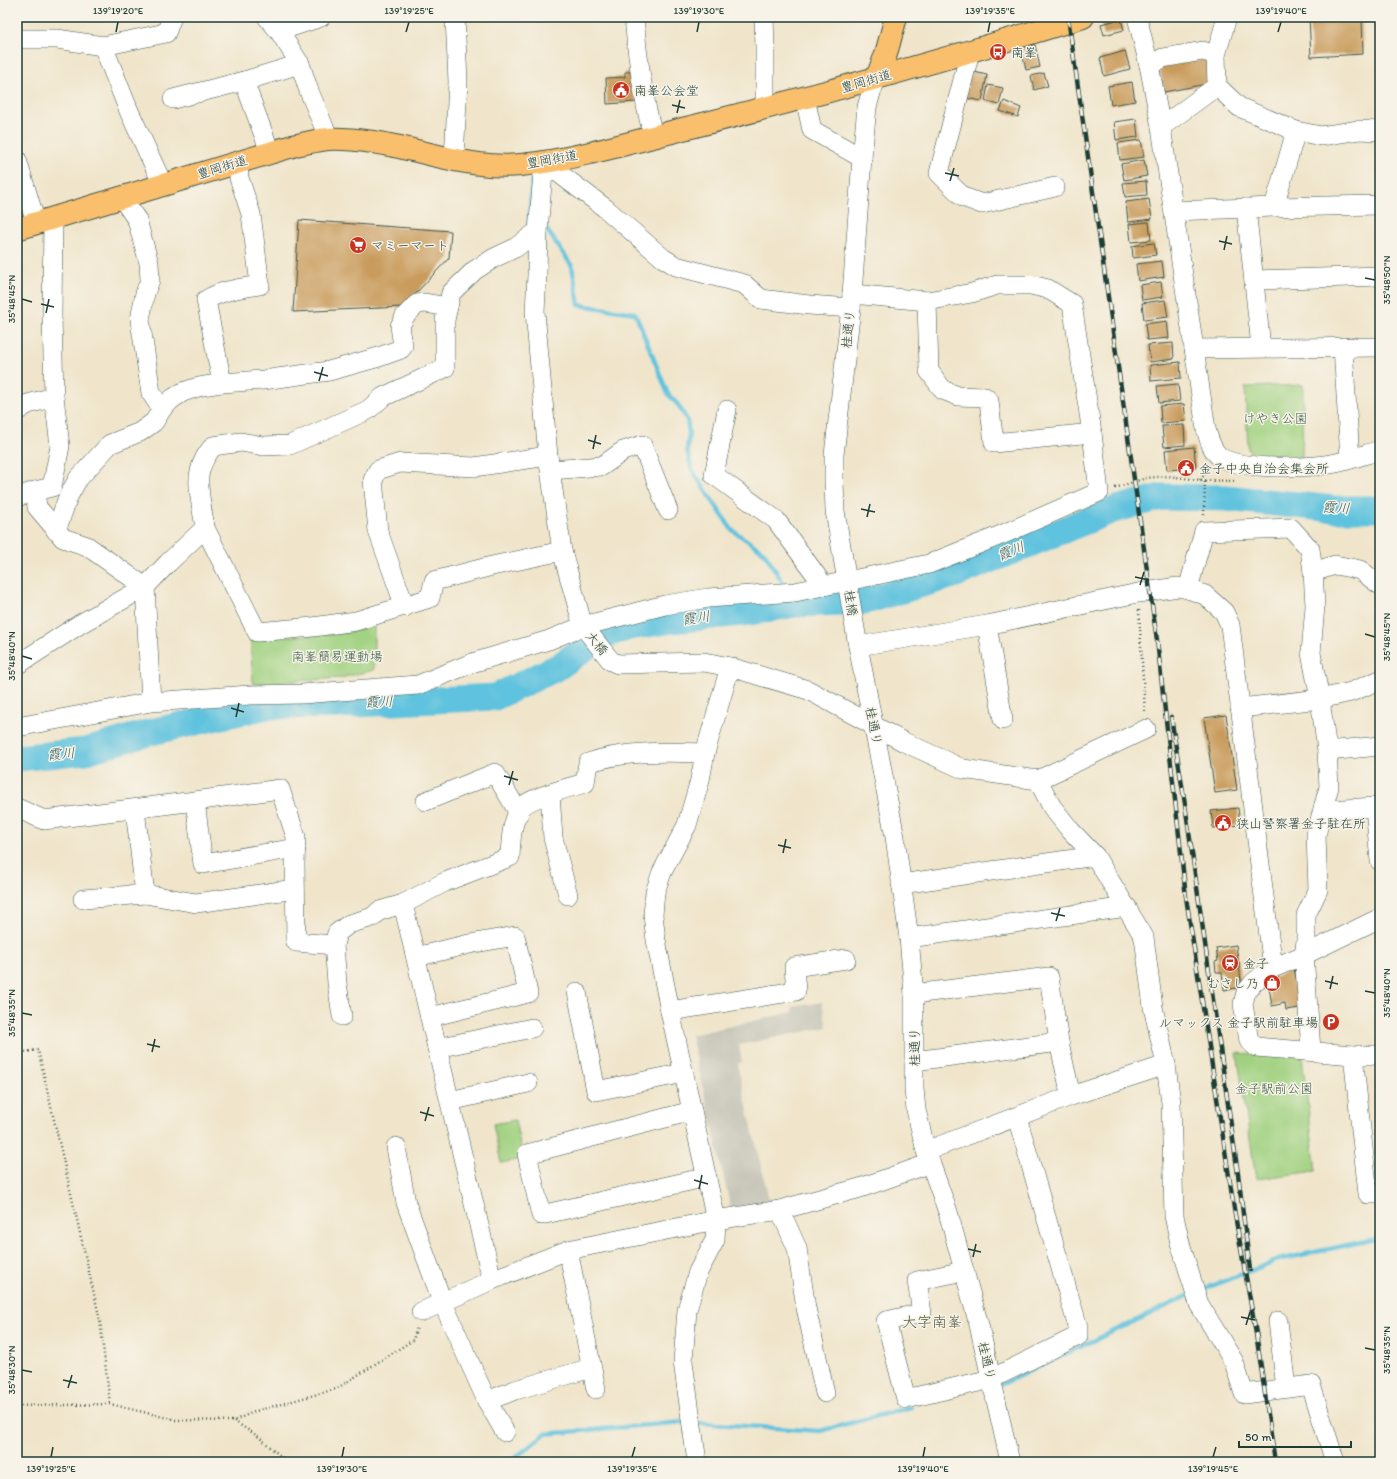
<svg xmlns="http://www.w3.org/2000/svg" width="1397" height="1479" font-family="Itim,'Klee One',sans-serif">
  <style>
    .industrial { fill: #c6c5b8 }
    .green { fill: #a0d180; stroke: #60875a }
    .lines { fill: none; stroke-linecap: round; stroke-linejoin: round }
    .stream { stroke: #5fc2de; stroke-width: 4.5 }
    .river { stroke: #5fc2de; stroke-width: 27 }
    .building { fill: #c99c5d }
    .minor-casing { stroke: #3e564b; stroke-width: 20 }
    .major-casing { stroke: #3e564b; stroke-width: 24 }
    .path { stroke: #3e564b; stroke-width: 2.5; stroke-dasharray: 1 3; stroke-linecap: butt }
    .minor { stroke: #fff; stroke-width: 19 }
    .major { stroke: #f9bf6d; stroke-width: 22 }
    .rail-casing { stroke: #1f3d34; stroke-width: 4.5 }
    .rail { stroke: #f7f3e8; stroke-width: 3; stroke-dasharray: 9; stroke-linecap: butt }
    .ticks { fill: none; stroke: #1f3d34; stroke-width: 1.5 }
    .labels { text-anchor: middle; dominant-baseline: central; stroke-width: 3; stroke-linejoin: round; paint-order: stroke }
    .poi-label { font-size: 13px; fill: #1f3d34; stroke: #f7f3e8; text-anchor: start }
    .street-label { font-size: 13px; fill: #1f3d34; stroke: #f7f3e8 }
    .park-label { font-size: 13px; fill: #395b43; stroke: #f7f3e8 }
    .water-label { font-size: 14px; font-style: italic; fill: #2f5e5e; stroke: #f7f3e8 }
    .quarter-label { font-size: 15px; fill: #5a5e42; stroke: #f7f3e8 }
    .neatline { fill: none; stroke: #1f3d34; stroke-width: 1.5 }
    .ticks-label { font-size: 10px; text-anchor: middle; fill: #1f3d34 }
  </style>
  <rect width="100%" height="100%" fill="#f7f3e8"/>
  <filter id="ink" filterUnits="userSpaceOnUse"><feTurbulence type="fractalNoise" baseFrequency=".025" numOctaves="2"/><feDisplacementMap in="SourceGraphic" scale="8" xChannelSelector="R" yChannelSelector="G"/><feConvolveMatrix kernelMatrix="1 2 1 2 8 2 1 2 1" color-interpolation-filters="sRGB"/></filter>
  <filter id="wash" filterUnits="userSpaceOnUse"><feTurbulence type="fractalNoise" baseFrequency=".012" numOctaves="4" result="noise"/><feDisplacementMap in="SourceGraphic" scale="16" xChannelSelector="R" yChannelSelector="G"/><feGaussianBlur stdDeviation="0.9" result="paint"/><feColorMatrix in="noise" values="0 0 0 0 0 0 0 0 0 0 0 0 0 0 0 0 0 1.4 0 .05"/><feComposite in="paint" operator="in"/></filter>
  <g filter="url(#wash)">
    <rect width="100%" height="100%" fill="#f0e5cb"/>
    <path class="industrial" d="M822 1002 827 1027 739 1045 742 1062 737 1064 769 1200 731 1209 691 1035 793 1012V1007Z"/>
    <g class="green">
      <path d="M1303 385 1302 457 1255 458 1248 449 1245 387Z"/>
      <path d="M374 626V670L340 678 253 684 250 637 318 635 345 633Z"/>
      <path d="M1237 1053 1302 1057 1316 1171 1256 1179Z"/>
      <path d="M515 1120 523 1159 501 1163 493 1124Z"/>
    </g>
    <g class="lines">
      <g class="stream">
        <path d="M529 226 532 180"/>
        <path d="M542 230H547L572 266 579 305 635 313 668 394 679 406 687 420 689 434 687 450 692 470 732 530 764 552 786 588"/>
        <path d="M790 596 795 604"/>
        <path d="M1199 1291 1278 1260 1380 1238"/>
        <path d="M998 1386 1192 1294"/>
        <path d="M700 1423 820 1431 911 1407"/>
        <path d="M510 1462 545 1434 683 1422"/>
      </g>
      <path class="river" d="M17 758 86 751 151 732 267 706 336 705 495 697 558 667 603 635 629 627 673 620 750 612 795 604 865 601 956 574 1113 510 1161 497 1225 498 1335 509H1380"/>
    </g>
    <g id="blocks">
      <g class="building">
        <path d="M1309 17H1362L1363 54 1311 57Z"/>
        <path d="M1121 19 1124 30 1104 35 1101 24Z"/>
        <path d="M1035 45 1040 67 1026 70 1021 48Z"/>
        <path d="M1125 51 1130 69 1104 76 1100 58Z"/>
        <path d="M1208 58 1212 83 1164 92 1159 67Z"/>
        <path d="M970 71 987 75 982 101 965 98Z"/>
        <path d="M625 72H635L636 102 607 104 606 78 625 77Z"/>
        <path d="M1044 73 1048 86 1034 90 1031 76Z"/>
        <path d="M1132 82 1135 101 1111 105 1108 86Z"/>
        <path d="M988 85 1003 88 999 105 985 101Z"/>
        <path d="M1004 101 1021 108 1018 117 1000 111Z"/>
        <path d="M1136 119 1138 137 1116 140 1114 122Z"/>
        <path d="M1141 140 1144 157 1120 160 1118 143Z"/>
        <path d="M1144 160 1147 176 1124 180 1121 164Z"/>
        <path d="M1146 181 1147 195 1125 197 1123 183Z"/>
        <path d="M1149 199 1152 219 1128 222 1126 202Z"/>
        <path d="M299 220 451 231 449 258 403 307 293 312Z"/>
        <path d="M1149 222 1151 240 1131 242 1129 224Z"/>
        <path d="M1154 243 1156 255 1133 258 1132 246Z"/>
        <path d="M1162 261 1164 277 1138 281 1136 264Z"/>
        <path d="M1161 282 1163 297 1142 300 1140 285Z"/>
        <path d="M1165 300 1168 317 1144 320 1142 303Z"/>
        <path d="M1167 321 1169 338 1147 340 1145 324Z"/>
        <path d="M1173 343 1174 359 1150 362 1148 345Z"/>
        <path d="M1180 362 1181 378 1151 381 1150 365Z"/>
        <path d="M1178 384 1180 401 1159 403 1157 386Z"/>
        <path d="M1184 404 1186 421 1161 423 1160 406Z"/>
        <path d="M1184 425 1185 445 1164 447 1162 426Z"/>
        <path d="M1194 447 1196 468 1167 470 1165 450Z"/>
        <path d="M1226 715 1237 790 1215 793 1204 718Z"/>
        <path d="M1238 808 1240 825 1213 828 1211 811Z"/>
        <path d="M1236 945 1242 987 1224 990 1222 972H1216L1215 962 1218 961 1216 948Z"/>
        <path d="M1294 968 1301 1003 1299 1008 1286 1010 1285 1003 1272 1006 1268 980Z"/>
      </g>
    </g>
  </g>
  <g filter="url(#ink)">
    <use href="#blocks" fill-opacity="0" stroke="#3e564b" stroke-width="1"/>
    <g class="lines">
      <g class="minor-casing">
        <g id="minor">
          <path d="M267 17 279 31 321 17"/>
          <path d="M634 17C637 57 643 97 653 136"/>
          <path d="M764 17 765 47V108"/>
          <path d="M1137 17 1149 65 1161 127 1206 429C1209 439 1211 449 1219 456 1238 471 1312 468 1336 463 1351 460 1366 454 1380 450"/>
          <path d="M1227 17 1216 55 1217 86 1239 107 1296 131"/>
          <path d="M279 31 300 64 309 91 329 139"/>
          <path d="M17 39H57L103 46 166 33 172 17"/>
          <path d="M103 46 129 111 163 185"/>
          <path d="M970 52 939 173 963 197 982 204 1055 187"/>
          <path d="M1149 65 1163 58 1203 51 1216 55"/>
          <path d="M877 77 871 93 867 107 862 158 851 308 834 455V482L835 511 858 646 895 837 909 938 914 994V1089L916 1110 926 1151 948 1212 979 1325 1010 1462"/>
          <path d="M805 98 812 130 862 158"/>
          <path d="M173 99 244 81"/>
          <path d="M1161 127 1217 86"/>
          <path d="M270 152 244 81 300 64"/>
          <path d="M454 159 458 82 455 17"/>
          <path d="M17 160 36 223"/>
          <path d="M544 162 538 231 537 275 535 312 548 456 562 551 583 626 611 661 618 664 704 662 730 667 808 690 904 742 963 769 1038 780 1052 807 1071 831 1095 856 1144 937 1153 1007 1166 1065 1171 1103 1174 1216 1180 1243 1199 1304 1234 1362 1244 1394 1311 1385 1335 1462"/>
          <path d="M544 162 605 208 663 258 676 266 744 284 761 299 809 305 851 308"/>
          <path d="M122 198 137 220 149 263 150 280 145 293 140 320 151 393 162 409"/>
          <path d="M1274 207 1380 205"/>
          <path d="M1246 208 1261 347"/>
          <path d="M1174 211 1274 207 1296 131 1321 136 1359 130 1380 131"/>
          <path d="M53 218 52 316 54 397 60 446 52 487 35 491 37 507 63 538 87 546 145 587 168 563 205 528C203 513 196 485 200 471 202 461 207 454 213 446L241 442 263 446 290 445 368 410 383 397 445 368V320L451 293 475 270 494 258 515 248 538 231"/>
          <path d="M1254 280 1380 276"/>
          <path d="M927 301 929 371 943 390 958 396 985 397 989 401 994 443 1092 433"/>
          <path d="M1343 347 1350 459"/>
          <path d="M1194 349 1380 347"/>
          <path d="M222 383 206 300C222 290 242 288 260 285L251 214 239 178 238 163"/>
          <path d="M727 410 714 475 776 520 824 586"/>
          <path d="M17 411 28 404 54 397"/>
          <path d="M551 470 602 466 623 451 642 445 668 510"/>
          <path d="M17 497 35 491"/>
          <path d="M205 528 257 632 313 627 356 621 430 598 434 581 492 566 562 551"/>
          <path d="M56 531 68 497 78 479 99 456 110 444 140 432 154 422 162 409 172 399 183 392 198 387 222 383 263 380 329 371 379 357 401 349 403 346 400 326 405 316 417 304 425 303 448 307"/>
          <path d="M1313 572 1335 565 1351 568 1360 570 1380 585"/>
          <path d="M1188 589 1204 531 1291 528 1310 549 1313 572 1315 606 1311 653 1320 699 1327 751 1329 787 1324 805 1329 810 1375 807 1380 861"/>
          <path d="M405 607 378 531 373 480 378 470 400 463 474 467 548 456"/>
          <path d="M987 625 1003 720"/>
          <path d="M858 646 987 625 1138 593 1178 587 1188 589 1205 595 1224 612 1230 625 1273 968"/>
          <path d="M17 665 80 624 145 587 151 702"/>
          <path d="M1240 708 1320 699 1351 692 1380 680"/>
          <path d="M17 727 151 702 250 695 302 694 418 685 472 663 549 640 583 626 665 605 708 598 795 592 929 564 1001 535 1099 492 1092 433 1072 304 1048 289 1031 285H997L972 293 927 301 852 294"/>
          <path d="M1327 751 1380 746"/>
          <path d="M1038 780 1146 729"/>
          <path d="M550 794 553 838 568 895"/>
          <path d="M195 801 203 864 296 848"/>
          <path d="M426 801 495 773 519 813"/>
          <path d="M17 808 44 820 195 801 280 789 296 837 295 864 296 942 334 945 337 933 349 924 373 917 379 911 403 904 445 882 510 857C511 841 511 822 521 808 528 798 571 787 585 783L588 763C623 750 668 752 705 753"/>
          <path d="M901 884 1095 856"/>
          <path d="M145 894 196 903 295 889"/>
          <path d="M83 899 145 894 135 809"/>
          <path d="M403 904 492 1280"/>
          <path d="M1380 918 1304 955 1273 968 1254 982 1246 992 1243 1004 1249 1041 1256 1047 1353 1055H1380"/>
          <path d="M909 938 1127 907"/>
          <path d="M334 945 337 983 342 1016"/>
          <path d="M416 957 469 944 515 936 528 993 430 1017"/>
          <path d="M577 992 596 1091 684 1073"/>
          <path d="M914 994 1049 977 1059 1042 1071 1096"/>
          <path d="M670 1011 796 991 794 967 846 959"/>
          <path d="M437 1048 532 1028"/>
          <path d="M1311 1050 1304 955 1306 941V915L1318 890 1316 835 1324 805"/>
          <path d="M1353 1055 1368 1194H1380"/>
          <path d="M914 1061 1059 1042"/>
          <path d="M450 1101 528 1083"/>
          <path d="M692 1111 527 1154 541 1215 707 1177"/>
          <path d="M396 1147 406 1203 442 1301 487 1401 505 1432"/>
          <path d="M926 1151 1071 1096 1166 1065"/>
          <path d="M780 1210 797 1248 806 1308 825 1393"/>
          <path d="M568 1250 596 1389"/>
          <path d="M964 1271 917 1281 922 1313 886 1321 906 1399 991 1379 1078 1336V1327L1017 1117"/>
          <path d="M421 1312 492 1280 568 1250 716 1220 780 1210 860 1188 931 1163"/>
          <path d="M1278 1321 1286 1388"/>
          <path d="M487 1401 515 1390 591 1368"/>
          <path d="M697 1462 683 1362 687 1310 698 1272 715 1240 716 1220 670 1011 656 940 653 915 655 892 662 872 687 825 700 780 705 753 730 667"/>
        </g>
      </g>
      <g class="major-casing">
        <g id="major">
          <path d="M877 77 886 54 896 17"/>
          <path d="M17 229 296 145C307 143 317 140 328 139 343 138 358 140 373 142 421 149 471 170 521 165 579 159 638 140 695 126 826 93 955 57 1083 17"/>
        </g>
      </g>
      <g class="path">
        <path d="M1200 480 1209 469"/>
        <path d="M1115 488 1146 478 1168 476 1200 480 1234 481"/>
        <path d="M1204 515 1205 480"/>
        <path d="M1139 610 1145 712"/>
        <path d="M1239 964 1252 962"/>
        <path d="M17 1053 38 1050 100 1320 110 1404"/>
        <path d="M17 1406 110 1404 176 1420 233 1421 256 1411 336 1389 413 1340 417 1327"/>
        <path d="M234 1421 259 1437 287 1462"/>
      </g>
      <use href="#minor" class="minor"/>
      <use href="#major" class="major"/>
      <g class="rail-casing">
        <g id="rail">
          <path d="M1068 17 1157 640 1186 897 1235 1215 1257 1339"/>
          <path d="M1171 717 1185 804 1239 1181 1250 1270"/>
          <path d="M1256 1333 1275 1462"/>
        </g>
      </g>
      <use href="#rail" class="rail"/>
    </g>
  </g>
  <path class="ticks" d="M116 32 118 22M406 32 409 22M697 32 699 22M988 32 990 22M1278 32 1281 22M672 105 685 108M677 113 680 100M945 173 959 176M950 181 954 168M1219 241 1232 244M1224 250 1227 236M1365 278 1375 280M22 299 32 302M41 304 54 307M46 313 49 299M314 372 328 376M319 381 323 367M588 440 601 444M593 449 596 435M861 509 875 512M867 517 870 504M1135 577 1149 580M1140 585 1144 572M1365 634 1375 637M22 656 32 659M231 708 244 712M236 717 239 703M504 776 518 780M509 785 513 771M778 845 791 848M783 853 786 839M1051 913 1065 916M1056 921 1060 908M1325 981 1338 984M1330 989 1333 976M1365 991 1375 993M22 1013 32 1015M147 1044 160 1047M152 1052 155 1039M420 1112 434 1116M425 1121 429 1107M694 1180 708 1184M699 1189 702 1175M968 1249 981 1252M973 1257 976 1244M1241 1317 1255 1320M1246 1325 1250 1312M1365 1348 1375 1350M22 1370 32 1372M63 1380 77 1383M68 1388 72 1375M51 1457 53 1447M342 1457 344 1447M632 1457 635 1447M923 1457 925 1447M1213 1457 1216 1447"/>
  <defs>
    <g id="bus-disc" transform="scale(0.9)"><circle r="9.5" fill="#c8321e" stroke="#f7f3e8"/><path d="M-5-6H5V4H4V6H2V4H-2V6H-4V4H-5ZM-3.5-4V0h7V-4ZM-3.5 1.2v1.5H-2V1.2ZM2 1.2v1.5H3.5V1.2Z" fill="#fff"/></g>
    <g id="civic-disc" transform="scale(0.9)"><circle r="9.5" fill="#c8321e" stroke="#f7f3e8"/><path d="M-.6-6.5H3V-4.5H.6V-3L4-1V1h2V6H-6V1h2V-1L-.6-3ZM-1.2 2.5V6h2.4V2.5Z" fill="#fff"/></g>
    <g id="supermarket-disc" transform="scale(0.9)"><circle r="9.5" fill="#c8321e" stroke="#f7f3e8"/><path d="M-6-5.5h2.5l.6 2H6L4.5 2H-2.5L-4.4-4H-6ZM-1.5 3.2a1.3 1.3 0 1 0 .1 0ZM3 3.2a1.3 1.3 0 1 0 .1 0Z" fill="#fff"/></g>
    <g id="station-disc" transform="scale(0.9)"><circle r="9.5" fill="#c8321e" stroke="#f7f3e8"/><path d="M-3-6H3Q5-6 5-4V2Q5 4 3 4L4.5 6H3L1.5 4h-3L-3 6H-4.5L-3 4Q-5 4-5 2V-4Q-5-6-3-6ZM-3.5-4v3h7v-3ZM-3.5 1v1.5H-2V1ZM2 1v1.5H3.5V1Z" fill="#fff"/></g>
    <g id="shop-disc" transform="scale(0.9)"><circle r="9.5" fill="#c8321e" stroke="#f7f3e8"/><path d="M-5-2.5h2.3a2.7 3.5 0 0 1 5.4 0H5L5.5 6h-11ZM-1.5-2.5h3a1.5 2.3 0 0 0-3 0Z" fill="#fff"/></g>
    <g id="parking-disc" transform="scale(0.9)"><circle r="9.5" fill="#c8321e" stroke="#f7f3e8"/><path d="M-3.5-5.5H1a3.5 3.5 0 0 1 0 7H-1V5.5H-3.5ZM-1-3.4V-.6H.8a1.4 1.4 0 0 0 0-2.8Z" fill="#fff"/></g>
  </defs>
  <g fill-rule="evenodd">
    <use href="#bus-disc" x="998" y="52"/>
    <use href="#civic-disc" x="621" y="90"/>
    <use href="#supermarket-disc" x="358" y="245"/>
    <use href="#civic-disc" x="1186" y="468"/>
    <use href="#civic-disc" x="1223" y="823"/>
    <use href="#station-disc" x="1230" y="963"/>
    <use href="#shop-disc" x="1272" y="983"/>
    <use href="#parking-disc" x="1331" y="1022"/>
  </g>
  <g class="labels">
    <g class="poi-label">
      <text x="1011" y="52">南峯</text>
      <text x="634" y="90">南峯公会堂</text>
      <text x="371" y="245">マミーマート</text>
      <text x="1199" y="468">金子中央自治会集会所</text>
      <text x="1236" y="823">狭山警察署金子駐在所</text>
      <text x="1243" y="963">金子</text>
      <text x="1259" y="983" text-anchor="end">むさし乃</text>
      <text x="1318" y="1022" text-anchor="end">ルマックス 金子駅前駐車場</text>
    </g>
    <g class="street-label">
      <text transform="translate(866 81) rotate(-16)">豊岡街道</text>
      <text transform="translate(552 159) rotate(-10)">豊岡街道</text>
      <text transform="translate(222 167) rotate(-17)">豊岡街道</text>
      <text transform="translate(848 329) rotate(-84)">桂通り</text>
      <text transform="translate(851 603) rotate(81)">桂橋</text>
      <text transform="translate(597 643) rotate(50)">大橋</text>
      <text transform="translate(874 726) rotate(79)">桂通り</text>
      <text transform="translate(914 1047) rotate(-90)">桂通り</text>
      <text transform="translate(987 1361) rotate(77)">桂通り</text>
    </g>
    <g class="park-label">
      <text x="1275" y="418">けやき公園</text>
      <text x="337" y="656">南峯簡易運動場</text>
      <text x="1274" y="1088">金子駅前公園</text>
    </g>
    <g class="water-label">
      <text transform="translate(1336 508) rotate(3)">霞川</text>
      <text transform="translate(1011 551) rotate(-22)">霞川</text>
      <text transform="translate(696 618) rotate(-8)">霞川</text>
      <text transform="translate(379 702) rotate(-2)">霞川</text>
      <text transform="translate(61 754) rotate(-5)">霞川</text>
    </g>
    <g class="quarter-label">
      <text x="932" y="1322">大字南峯</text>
    </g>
  </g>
  <rect width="1397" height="1479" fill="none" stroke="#f7f3e8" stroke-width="44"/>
  <path d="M1239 1441v6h112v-6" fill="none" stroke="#1f3d34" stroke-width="2"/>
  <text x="1245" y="1441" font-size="12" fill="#1f3d34" stroke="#f7f3e8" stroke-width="3" paint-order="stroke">50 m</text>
  <rect x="22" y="22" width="1353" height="1435" class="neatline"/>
  <g class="ticks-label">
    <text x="118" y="14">139°19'20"E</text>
    <text x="409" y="14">139°19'25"E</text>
    <text x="699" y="14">139°19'30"E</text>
    <text x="990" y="14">139°19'35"E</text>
    <text x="1281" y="14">139°19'40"E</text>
    <text transform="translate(1386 280) rotate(-90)" y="4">35°48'50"N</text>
    <text transform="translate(11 299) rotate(-90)" y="4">35°48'45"N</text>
    <text transform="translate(1386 637) rotate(-90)" y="4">35°48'45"N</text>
    <text transform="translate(11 656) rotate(-90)" y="4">35°48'40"N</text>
    <text transform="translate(1386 993) rotate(-90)" y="4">35°48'40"N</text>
    <text transform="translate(11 1013) rotate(-90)" y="4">35°48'35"N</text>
    <text transform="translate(1386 1350) rotate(-90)" y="4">35°48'35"N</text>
    <text transform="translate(11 1370) rotate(-90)" y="4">35°48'30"N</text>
    <text x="51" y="1472">139°19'25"E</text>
    <text x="342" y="1472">139°19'30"E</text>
    <text x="632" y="1472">139°19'35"E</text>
    <text x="923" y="1472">139°19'40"E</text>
    <text x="1213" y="1472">139°19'45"E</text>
  </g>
</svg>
